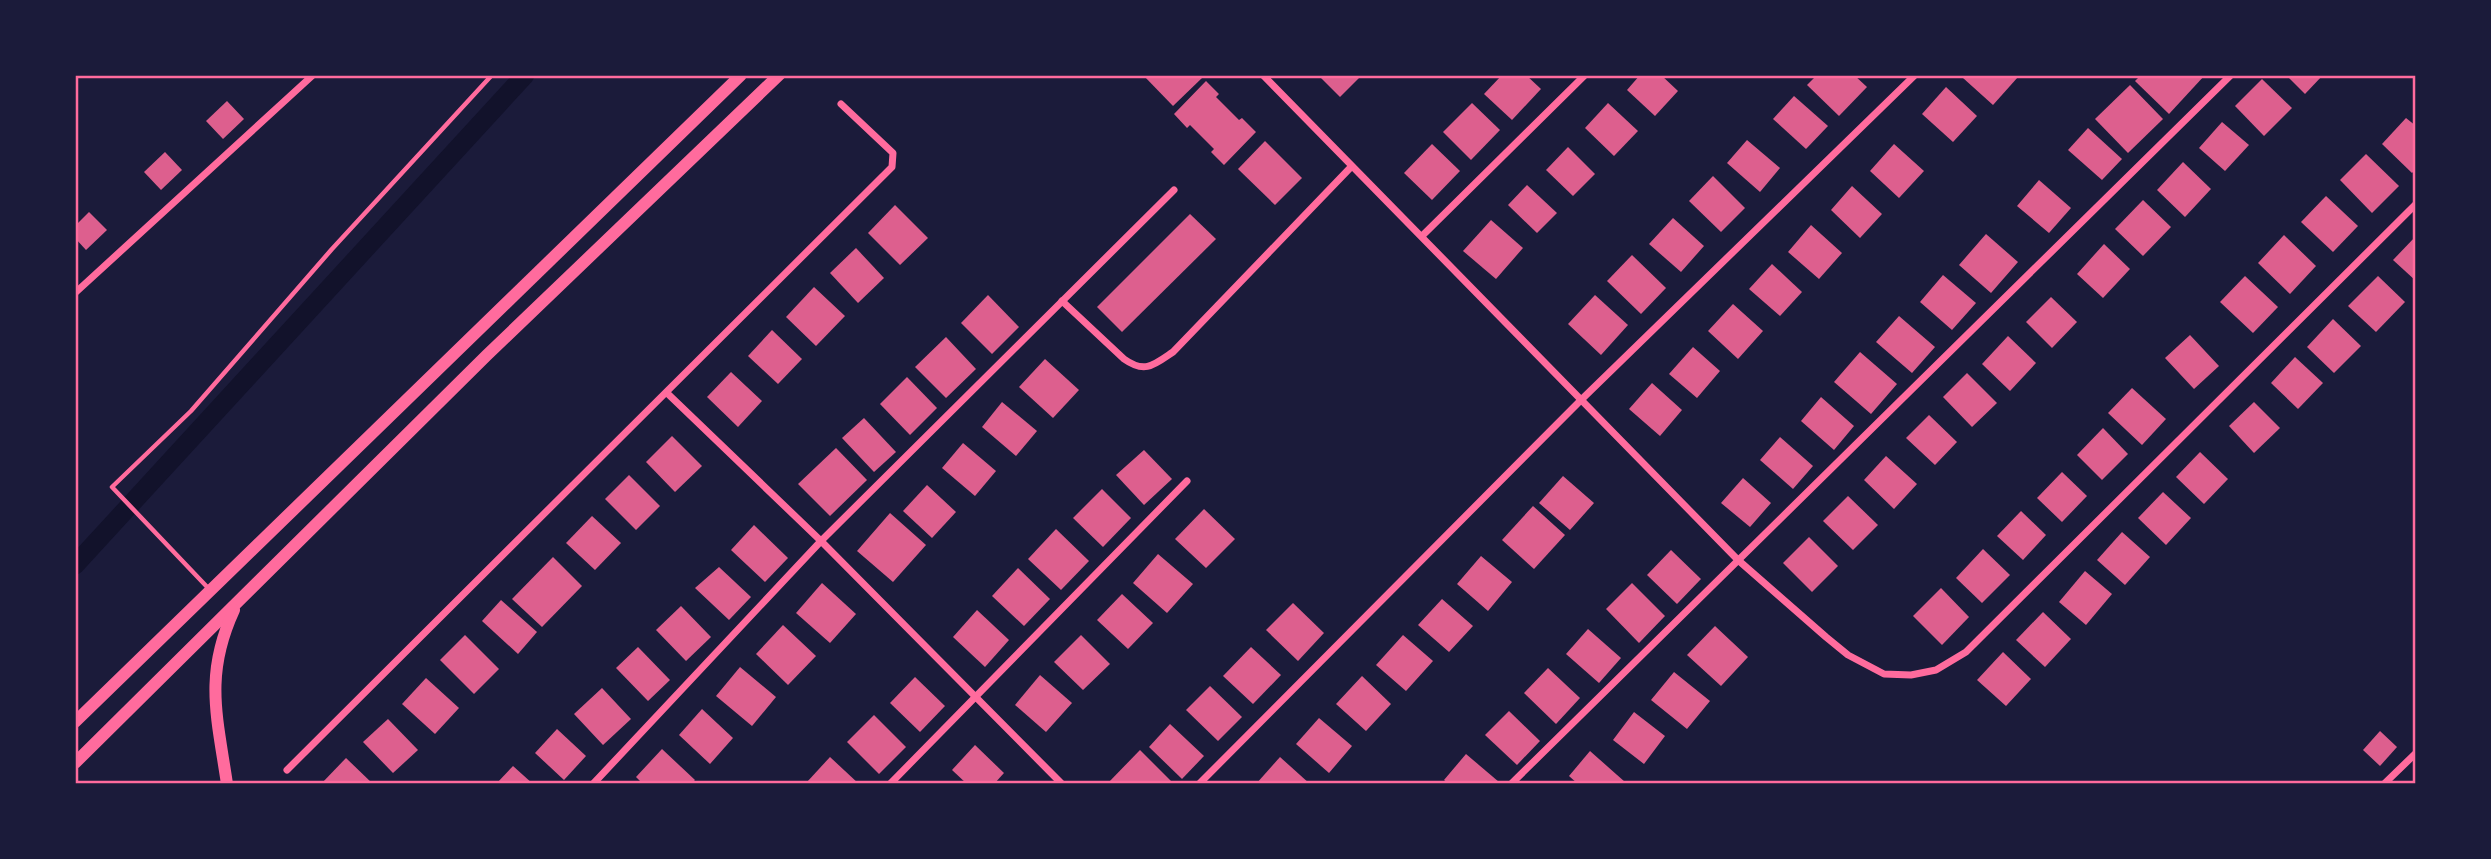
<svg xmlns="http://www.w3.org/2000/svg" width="2491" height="859" font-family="'DM Sans',sans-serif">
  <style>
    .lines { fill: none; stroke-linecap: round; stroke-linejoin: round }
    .canal { stroke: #12122b; stroke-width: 19 }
    .building { fill: #dd5f8e }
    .service { stroke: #ff6b9d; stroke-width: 4.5 }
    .minor { stroke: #ff6b9d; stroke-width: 7 }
    .primary { stroke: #ff6b9d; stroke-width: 12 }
    .neatline { fill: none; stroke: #ff6b9d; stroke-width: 2.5 }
  </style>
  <rect width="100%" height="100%" fill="#1b1b3a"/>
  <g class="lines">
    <path class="canal" d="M75 565 525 75"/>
  </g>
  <g class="building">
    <path d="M1143 75H1200L1202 78 1173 106Z"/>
    <path d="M1318 75H1362L1340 97Z"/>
    <path d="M1502 75H1526L1541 89 1512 120 1484 94Z"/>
    <path d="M1640 75H1661L1678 91 1655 116 1627 90Z"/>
    <path d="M1817 75H1854L1867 87 1839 116 1807 85Z"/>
    <path d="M1966 75H2015L2018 77 1993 105 1963 78Z"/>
    <path d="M2141 75H2205L2169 114 2135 81Z"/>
    <path d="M2286 75H2323L2305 94Z"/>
    <path d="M2262 79 2292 108 2264 136 2235 106Z"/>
    <path d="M1206 81 1219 94 1216 97 1239 120 1242 118 1256 132 1224 165 1211 152 1214 149 1190 125 1187 128 1174 114Z"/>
    <path d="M2130 85 2163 119 2128 153 2095 119Z"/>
    <path d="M1946 87 1977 116 1953 142 1922 114Z"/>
    <path d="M1794 96 1828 126 1806 149 1773 119Z"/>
    <path d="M227 101 244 119 223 139 206 121Z"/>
    <path d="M1472 103 1500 130 1471 160 1443 132Z"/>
    <path d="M1608 103 1638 131 1614 156 1585 128Z"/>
    <path d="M2406 118 2416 126V169L2412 173 2382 144Z"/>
    <path d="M2222 122 2249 145 2225 171 2199 148Z"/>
    <path d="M2088 128 2122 159 2102 180 2068 150Z"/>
    <path d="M1747 140 1780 168 1760 192 1727 163Z"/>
    <path d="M1265 141 1302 178 1275 205 1238 169Z"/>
    <path d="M1432 144 1460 171 1432 200 1404 173Z"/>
    <path d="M1894 144 1924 171 1899 198 1870 171Z"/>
    <path d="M1568 147 1595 174 1573 196 1546 170Z"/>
    <path d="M165 152 182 170 161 190 144 172Z"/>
    <path d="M2366 154 2399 186 2372 213 2340 180Z"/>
    <path d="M2183 162 2211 189 2185 217 2157 190Z"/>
    <path d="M1713 176 1745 208 1721 232 1689 201Z"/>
    <path d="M2039 180 2071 208 2049 233 2017 206Z"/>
    <path d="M1527 185 1557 213 1537 233 1508 205Z"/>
    <path d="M1852 186 1882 214 1860 238 1831 210Z"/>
    <path d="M2326 196 2358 226 2333 252 2301 222Z"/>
    <path d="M2143 200 2171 227 2143 256 2115 229Z"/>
    <path d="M895 205 928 238 900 265 868 233Z"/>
    <path d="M89 212 107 230 86 250 75 238V226Z"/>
    <path d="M1190 214 1216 239 1122 332 1097 307Z"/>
    <path d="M1673 218 1704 246 1681 272 1649 244Z"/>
    <path d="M1491 220 1523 248 1496 279 1463 251Z"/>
    <path d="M1811 225 1842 253 1819 279 1788 252Z"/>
    <path d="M1986 234 2018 262 1991 293 1959 265Z"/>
    <path d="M2284 235 2316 266 2290 294 2258 263Z"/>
    <path d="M2416 236V281L2393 260Z"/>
    <path d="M2104 244 2130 269 2103 298 2077 274Z"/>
    <path d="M856 248 884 278 858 303 830 273Z"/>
    <path d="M1632 255 1666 288 1641 314 1607 281Z"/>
    <path d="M1772 264 1802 292 1780 316 1749 289Z"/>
    <path d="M1943 275 1976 303 1952 330 1920 302Z"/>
    <path d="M2245 276 2278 307 2253 333 2220 302Z"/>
    <path d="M2378 276 2405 302 2376 332 2348 306Z"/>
    <path d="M814 287 845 316 816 346 786 317Z"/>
    <path d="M988 295 1019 327 992 354 961 323Z"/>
    <path d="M1595 295 1628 325 1601 355 1568 324Z"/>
    <path d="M2051 297 2077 322 2052 348 2026 322Z"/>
    <path d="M1733 304 1763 331 1738 359 1708 331Z"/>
    <path d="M1899 316 1935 347 1912 373 1876 342Z"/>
    <path d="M2333 319 2361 346 2334 373 2307 347Z"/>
    <path d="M772 330 802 359 778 384 748 356Z"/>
    <path d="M2190 335 2219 366 2194 389 2165 358Z"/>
    <path d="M2008 336 2036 363 2010 391 1982 364Z"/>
    <path d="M946 337 976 369 946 398 915 367Z"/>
    <path d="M1693 347 1720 371 1697 398 1669 374Z"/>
    <path d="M1860 352 1897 384 1871 414 1834 382Z"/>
    <path d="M2295 357 2323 383 2298 409 2271 383Z"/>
    <path d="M1045 359 1079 390 1053 418 1019 387Z"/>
    <path d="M731 372 762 401 738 427 707 397Z"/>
    <path d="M1967 373 1997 403 1972 427 1943 397Z"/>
    <path d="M907 377 937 408 910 435 880 404Z"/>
    <path d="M1652 383 1682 410 1660 436 1629 409Z"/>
    <path d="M2132 388 2166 419 2142 445 2108 413Z"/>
    <path d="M1821 397 1854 426 1834 450 1801 421Z"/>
    <path d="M1002 402 1037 431 1016 456 982 427Z"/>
    <path d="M2254 402 2280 428 2254 453 2229 426Z"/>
    <path d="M1929 415 1957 442 1935 465 1906 438Z"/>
    <path d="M864 418 896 452 874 472 842 438Z"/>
    <path d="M2103 428 2128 454 2102 480 2077 455Z"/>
    <path d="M672 436 702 466 675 492 646 462Z"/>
    <path d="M1780 437 1813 466 1793 489 1760 460Z"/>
    <path d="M963 443 996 471 975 496 942 468Z"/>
    <path d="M836 448 867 480 830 516 798 484Z"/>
    <path d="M1144 450 1172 479 1144 505 1116 475Z"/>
    <path d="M2200 452 2228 479 2204 504 2176 477Z"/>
    <path d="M1886 456 1917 484 1894 509 1864 480Z"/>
    <path d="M2062 472 2087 496 2062 522 2037 498Z"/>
    <path d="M629 475 660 506 636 530 605 499Z"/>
    <path d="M1563 476 1594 503 1570 530 1539 503Z"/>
    <path d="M1743 478 1771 503 1750 527 1721 503Z"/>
    <path d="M927 485 956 512 932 538 903 511Z"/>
    <path d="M1102 489 1131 518 1103 547 1073 518Z"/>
    <path d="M2163 492 2191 518 2166 545 2138 518Z"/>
    <path d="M1848 496 1878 525 1853 550 1823 521Z"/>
    <path d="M1533 506 1565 535 1534 569 1502 540Z"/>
    <path d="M1204 509 1235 539 1206 568 1175 539Z"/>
    <path d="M2021 511 2046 535 2023 560 1997 536Z"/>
    <path d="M890 513 926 545 893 582 857 551Z"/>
    <path d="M592 516 621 543 595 570 566 543Z"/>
    <path d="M754 525 788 558 765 582 731 550Z"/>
    <path d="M1056 529 1089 561 1061 590 1028 559Z"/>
    <path d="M2122 532 2150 557 2125 585 2097 560Z"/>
    <path d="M1809 537 1838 566 1812 592 1783 563Z"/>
    <path d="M1983 549 2010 575 1982 603 1956 578Z"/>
    <path d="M1671 550 1701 579 1677 604 1647 575Z"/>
    <path d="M1158 554 1193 584 1167 613 1133 583Z"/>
    <path d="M1481 556 1512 582 1488 611 1457 584Z"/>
    <path d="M553 557 582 586 542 627 512 599Z"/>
    <path d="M719 567 751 597 729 620 695 588Z"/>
    <path d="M1018 568 1050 599 1024 626 992 596Z"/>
    <path d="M2085 571 2112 594 2086 625 2059 602Z"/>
    <path d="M822 583 856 614 830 643 796 613Z"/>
    <path d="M1632 583 1665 616 1639 643 1606 609Z"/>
    <path d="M1941 588 1969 617 1942 645 1913 616Z"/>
    <path d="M1122 594 1153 623 1128 649 1097 620Z"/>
    <path d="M1442 599 1473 626 1449 652 1418 625Z"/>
    <path d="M501 600 537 632 518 654 482 621Z"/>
    <path d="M1293 603 1324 633 1298 661 1266 630Z"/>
    <path d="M681 606 711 637 686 661 656 630Z"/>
    <path d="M977 610 1009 640 985 667 953 637Z"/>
    <path d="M2043 612 2071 639 2045 667 2016 640Z"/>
    <path d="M783 625 816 656 788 685 756 654Z"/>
    <path d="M1715 626 1748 657 1721 686 1687 655Z"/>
    <path d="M1588 629 1621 658 1599 683 1566 654Z"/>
    <path d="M465 635 499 669 474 694 440 660Z"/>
    <path d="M1081 635 1110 664 1083 690 1054 662Z"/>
    <path d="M1403 635 1433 661 1406 691 1376 665Z"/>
    <path d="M638 647 670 680 648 701 616 668Z"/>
    <path d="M1251 647 1281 675 1253 704 1223 676Z"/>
    <path d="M2003 652 2031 679 2006 706 1977 680Z"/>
    <path d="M740 667 776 697 752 726 716 696Z"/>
    <path d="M1548 668 1580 698 1556 724 1524 693Z"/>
    <path d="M1674 672 1710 701 1687 729 1651 700Z"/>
    <path d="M1040 675 1072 703 1046 732 1015 705Z"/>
    <path d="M1362 676 1391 704 1366 731 1336 704Z"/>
    <path d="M915 677 945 706 920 732 890 703Z"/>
    <path d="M426 678 459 708 435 734 402 704Z"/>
    <path d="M1210 686 1242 717 1218 741 1186 710Z"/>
    <path d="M602 688 631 719 603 745 574 714Z"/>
    <path d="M702 709 733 738 710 764 679 735Z"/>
    <path d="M1509 711 1540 741 1517 765 1485 735Z"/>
    <path d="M1634 712 1665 736 1644 764 1613 740Z"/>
    <path d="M874 715 906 747 879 774 847 742Z"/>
    <path d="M1319 718 1352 746 1329 773 1296 744Z"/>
    <path d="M388 719 418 750 393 773 363 742Z"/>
    <path d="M1170 724 1204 756 1182 779 1149 747Z"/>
    <path d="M557 729 586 756 564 780 535 753Z"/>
    <path d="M2380 731 2397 747 2380 766 2363 750Z"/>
    <path d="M975 745 1004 773 994 784H967L952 770Z"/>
    <path d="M662 749 695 780 691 784H643L636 777Z"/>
    <path d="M1140 750 1174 784H1107Z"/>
    <path d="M1590 751 1625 782 1624 784H1578L1569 776Z"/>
    <path d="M1466 754 1499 782 1497 784H1449L1444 780Z"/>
    <path d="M830 757 859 784 807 782Z"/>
    <path d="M1280 757 1310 784H1256Z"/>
    <path d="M346 758 373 784H321Z"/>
    <path d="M513 766 533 784H496Z"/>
  </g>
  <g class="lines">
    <path class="service" d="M210 590 112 487 191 411 332 249 492 75"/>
    <g class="minor">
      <path d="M1263 75 1738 560 1826 637 1848 655 1884 674 1911 675 1936 670 1966 652 2416 204"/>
      <path d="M1422 236 1585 75"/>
      <path d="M75 293 313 75"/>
      <path d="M1062 301 1124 359C1145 374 1154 365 1173 352L1351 167"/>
      <path d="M667 393 821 541 1062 784"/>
      <path d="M287 770 892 167 893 153 841 104"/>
      <path d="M593 784 821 541 1174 190"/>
      <path d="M890 784 1187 481"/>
      <path d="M1199 784 1581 400 1915 75"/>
      <path d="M1511 784 2231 75"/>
      <path d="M2384 784 2416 753"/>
    </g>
    <g class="primary">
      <path d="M75 722 741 75"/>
      <path d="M75 763 487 355 779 75"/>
      <path d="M227 784C217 716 204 675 234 610"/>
    </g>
  </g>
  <rect width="2491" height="859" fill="none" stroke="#1b1b3a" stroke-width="154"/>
  <rect x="77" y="77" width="2337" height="705" class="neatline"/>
</svg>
